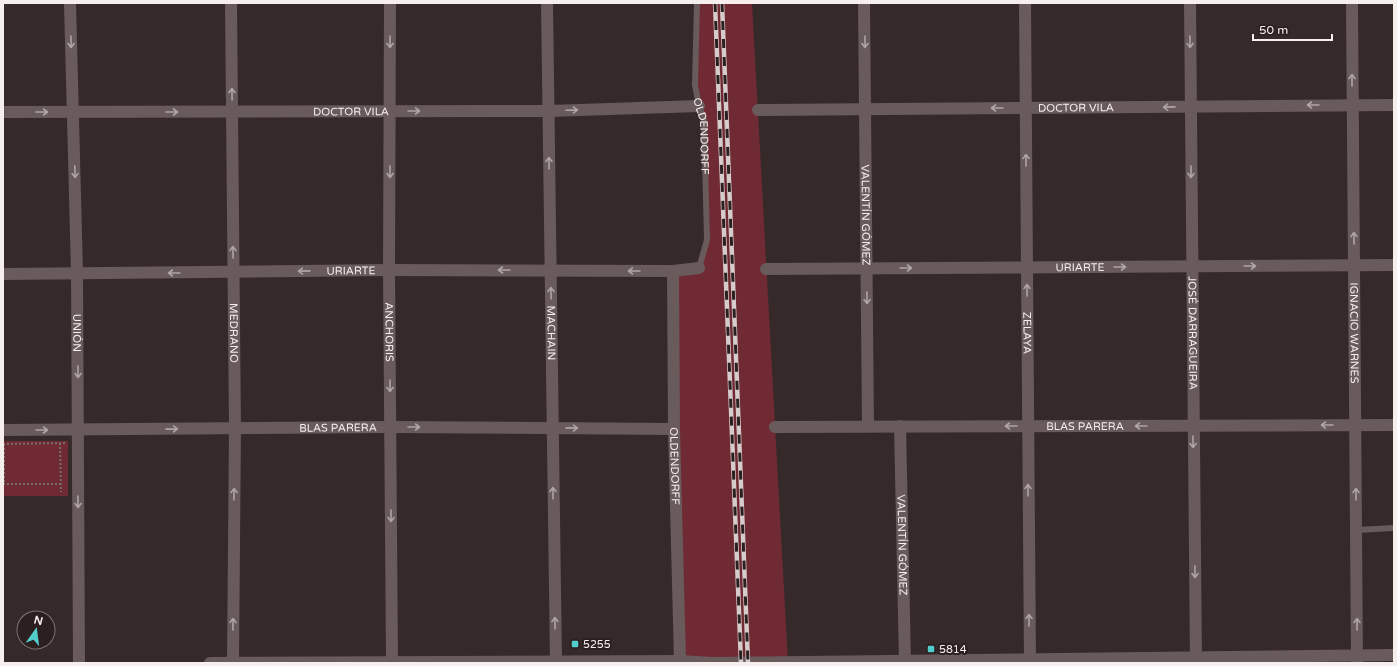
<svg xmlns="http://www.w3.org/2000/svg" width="1397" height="666" font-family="'Varela Round',sans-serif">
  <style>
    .green { fill: #702a33 }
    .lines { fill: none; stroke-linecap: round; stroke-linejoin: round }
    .path { stroke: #796d6d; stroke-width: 2; stroke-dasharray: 2 2; stroke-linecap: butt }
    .service { stroke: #695a5b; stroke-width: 6 }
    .minor { stroke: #695a5b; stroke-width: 12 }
    .rail-casing { stroke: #d6cccc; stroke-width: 4.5 }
    .rail { stroke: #2c1f20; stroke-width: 3; stroke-dasharray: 9; stroke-linecap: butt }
    .oneway { stroke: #b0a4a4 }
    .poi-dot { fill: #53cdcb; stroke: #2c1f20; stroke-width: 1.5 }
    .labels { text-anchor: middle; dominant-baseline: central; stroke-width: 4; stroke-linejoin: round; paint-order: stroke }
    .street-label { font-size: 11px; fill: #f7eeee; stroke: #2c1f20 }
    .poi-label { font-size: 11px; fill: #f7eeee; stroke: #2c1f20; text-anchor: start }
  </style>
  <rect width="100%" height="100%" fill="#362929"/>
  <g class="green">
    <path d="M697 3H752L788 663 680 661 673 271 699 268 707 240 704 120 695 85Z"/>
    <rect x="3" y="441" width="65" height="55"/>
  </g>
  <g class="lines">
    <g class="path">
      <path d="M60 443 61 492"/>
      <path d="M3 444 67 443"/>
      <path d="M4 444V484"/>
      <path d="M3 484H61"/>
    </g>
    <g class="service">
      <path id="s1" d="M697 3 695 85 699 106 704 120 707 240 699 268"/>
      <path d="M1356 530 1394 528"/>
    </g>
    <g class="minor">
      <path id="s2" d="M70 3 77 273 79 663"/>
      <path id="s3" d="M231 3 235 428 233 663"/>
      <path id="s4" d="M390 3 389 270 392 662"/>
      <path id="s5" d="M547 3 556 663"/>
      <path id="s6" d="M864 3 868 426"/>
      <path id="s7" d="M1025 3 1030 663"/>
      <path id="s8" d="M1190 3 1196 663"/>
      <path id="s9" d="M1352 3 1357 663"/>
      <path id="s10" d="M758 110 1394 105"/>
      <path id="s11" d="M3 112 549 111 699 106"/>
      <path id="s12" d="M766 269 1394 265"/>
      <path id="s13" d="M673 271 674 429 680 661"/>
      <path id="s14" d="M3 274 389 270 673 271 699 268"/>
      <path id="s15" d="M900 426 905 663"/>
      <path id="s16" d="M775 427 1394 425"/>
      <path id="s17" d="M3 430 390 427 674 429"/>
      <path d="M210 663 680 661 713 663 1394 655"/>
    </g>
    <g class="rail-casing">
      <g id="rail">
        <path d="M715 3 741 663"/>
        <path d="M722 3 748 663"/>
      </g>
    </g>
    <use href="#rail" class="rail"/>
  </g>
  <defs><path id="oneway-shaft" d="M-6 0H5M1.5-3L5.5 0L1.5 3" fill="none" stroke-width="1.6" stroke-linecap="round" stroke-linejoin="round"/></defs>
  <g class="oneway">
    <use href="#oneway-shaft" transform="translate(71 42) rotate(89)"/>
    <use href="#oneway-shaft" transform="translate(390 42) rotate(90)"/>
    <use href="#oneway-shaft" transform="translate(865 42) rotate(90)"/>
    <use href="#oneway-shaft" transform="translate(1190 42) rotate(89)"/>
    <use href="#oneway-shaft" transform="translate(1352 80) rotate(-90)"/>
    <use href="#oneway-shaft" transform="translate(232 94) rotate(-91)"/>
    <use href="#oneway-shaft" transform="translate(1313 105) rotate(180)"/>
    <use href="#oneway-shaft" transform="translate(1169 107) rotate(179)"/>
    <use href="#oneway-shaft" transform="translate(997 108) rotate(180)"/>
    <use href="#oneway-shaft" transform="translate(572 110) rotate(-2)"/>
    <use href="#oneway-shaft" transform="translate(414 111)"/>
    <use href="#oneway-shaft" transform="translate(42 112)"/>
    <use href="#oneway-shaft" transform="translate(172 112)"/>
    <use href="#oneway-shaft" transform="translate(1026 160) rotate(-90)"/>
    <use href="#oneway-shaft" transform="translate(549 163) rotate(-91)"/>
    <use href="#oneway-shaft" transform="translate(75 172) rotate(88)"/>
    <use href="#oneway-shaft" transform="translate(390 172) rotate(90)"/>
    <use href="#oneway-shaft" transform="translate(1191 172) rotate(90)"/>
    <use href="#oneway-shaft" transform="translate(1354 238) rotate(-91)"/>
    <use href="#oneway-shaft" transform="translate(233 252) rotate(-91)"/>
    <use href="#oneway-shaft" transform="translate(1250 266)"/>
    <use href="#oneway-shaft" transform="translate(1120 267)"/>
    <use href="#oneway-shaft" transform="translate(906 268)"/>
    <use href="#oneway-shaft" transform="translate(504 270) rotate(-180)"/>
    <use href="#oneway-shaft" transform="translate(304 271) rotate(179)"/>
    <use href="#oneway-shaft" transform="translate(634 271) rotate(-180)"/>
    <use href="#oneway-shaft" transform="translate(174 273) rotate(180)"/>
    <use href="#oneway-shaft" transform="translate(1027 290) rotate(-90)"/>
    <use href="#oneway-shaft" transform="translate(551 293) rotate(-91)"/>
    <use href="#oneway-shaft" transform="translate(867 298) rotate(89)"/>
    <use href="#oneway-shaft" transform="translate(78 372) rotate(90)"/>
    <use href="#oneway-shaft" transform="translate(390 386) rotate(90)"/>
    <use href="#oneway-shaft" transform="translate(1327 425) rotate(180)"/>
    <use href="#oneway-shaft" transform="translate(1011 426) rotate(180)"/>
    <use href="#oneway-shaft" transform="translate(1141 426) rotate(180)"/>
    <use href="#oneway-shaft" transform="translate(414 427)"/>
    <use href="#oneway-shaft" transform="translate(572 428) rotate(1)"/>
    <use href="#oneway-shaft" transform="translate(172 429) rotate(-1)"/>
    <use href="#oneway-shaft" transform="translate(42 430)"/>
    <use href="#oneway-shaft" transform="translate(1193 442) rotate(89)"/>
    <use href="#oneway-shaft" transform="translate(1028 490) rotate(-90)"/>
    <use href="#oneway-shaft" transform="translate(553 493) rotate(-91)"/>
    <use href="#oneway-shaft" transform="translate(234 494) rotate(-89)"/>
    <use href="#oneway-shaft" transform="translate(1356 494) rotate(-90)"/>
    <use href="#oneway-shaft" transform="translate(78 502) rotate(90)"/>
    <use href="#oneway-shaft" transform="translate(391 516) rotate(90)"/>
    <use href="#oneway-shaft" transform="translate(1195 572) rotate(89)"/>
    <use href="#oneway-shaft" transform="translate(1029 620) rotate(-90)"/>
    <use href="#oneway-shaft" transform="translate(555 623) rotate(-91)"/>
    <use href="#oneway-shaft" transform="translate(233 624) rotate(-89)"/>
    <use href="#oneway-shaft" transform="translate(1357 624) rotate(-90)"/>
  </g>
  <g class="poi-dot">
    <rect x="571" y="640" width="8" height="8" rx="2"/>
    <rect x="927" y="645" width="8" height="8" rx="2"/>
  </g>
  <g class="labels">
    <g class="street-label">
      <text stroke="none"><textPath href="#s10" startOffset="318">DOCTOR VILA</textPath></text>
      <text stroke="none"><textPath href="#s11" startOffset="348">DOCTOR VILA</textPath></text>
      <text stroke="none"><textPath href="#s1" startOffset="134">OLDENDORFF</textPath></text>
      <text stroke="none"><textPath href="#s6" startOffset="212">VALENTÍN GÓMEZ</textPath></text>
      <text stroke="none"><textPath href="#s12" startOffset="314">URIARTE</textPath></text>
      <text stroke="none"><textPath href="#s14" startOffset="348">URIARTE</textPath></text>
      <text stroke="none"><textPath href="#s4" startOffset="329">ANCHORIS</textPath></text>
      <text stroke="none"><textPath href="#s2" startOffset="330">UNIÓN</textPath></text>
      <text stroke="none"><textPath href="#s3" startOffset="330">MEDRANO</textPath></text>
      <text stroke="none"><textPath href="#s5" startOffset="330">MACHAIN</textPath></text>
      <text stroke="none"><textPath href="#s7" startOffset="330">ZELAYA</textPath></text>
      <text stroke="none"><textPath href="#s8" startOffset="330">JOSÉ DARRAGUEIRA</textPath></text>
      <text stroke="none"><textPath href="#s9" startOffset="330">IGNACIO WARNES</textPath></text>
      <text stroke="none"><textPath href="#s16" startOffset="310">BLAS PARERA</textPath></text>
      <text stroke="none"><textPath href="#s17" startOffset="335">BLAS PARERA</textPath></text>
      <text stroke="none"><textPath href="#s13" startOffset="195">OLDENDORFF</textPath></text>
      <text stroke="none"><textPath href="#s15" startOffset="119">VALENTÍN GÓMEZ</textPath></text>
    </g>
    <g class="poi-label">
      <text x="583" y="644">5255</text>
      <text x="939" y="649">5814</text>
    </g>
  </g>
  <rect width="1397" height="666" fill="none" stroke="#f7eeee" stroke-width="8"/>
  <g transform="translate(36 630) rotate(14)"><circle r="19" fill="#2c1f20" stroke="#7d7272"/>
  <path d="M0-3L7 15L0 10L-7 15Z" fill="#53cdcb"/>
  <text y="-6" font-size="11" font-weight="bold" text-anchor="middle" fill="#f7eeee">N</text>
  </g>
  <path d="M1253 34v6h79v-6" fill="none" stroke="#f7eeee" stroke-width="2"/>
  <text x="1259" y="34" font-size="12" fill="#f7eeee" stroke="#2c1f20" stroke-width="3" paint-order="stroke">50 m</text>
</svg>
